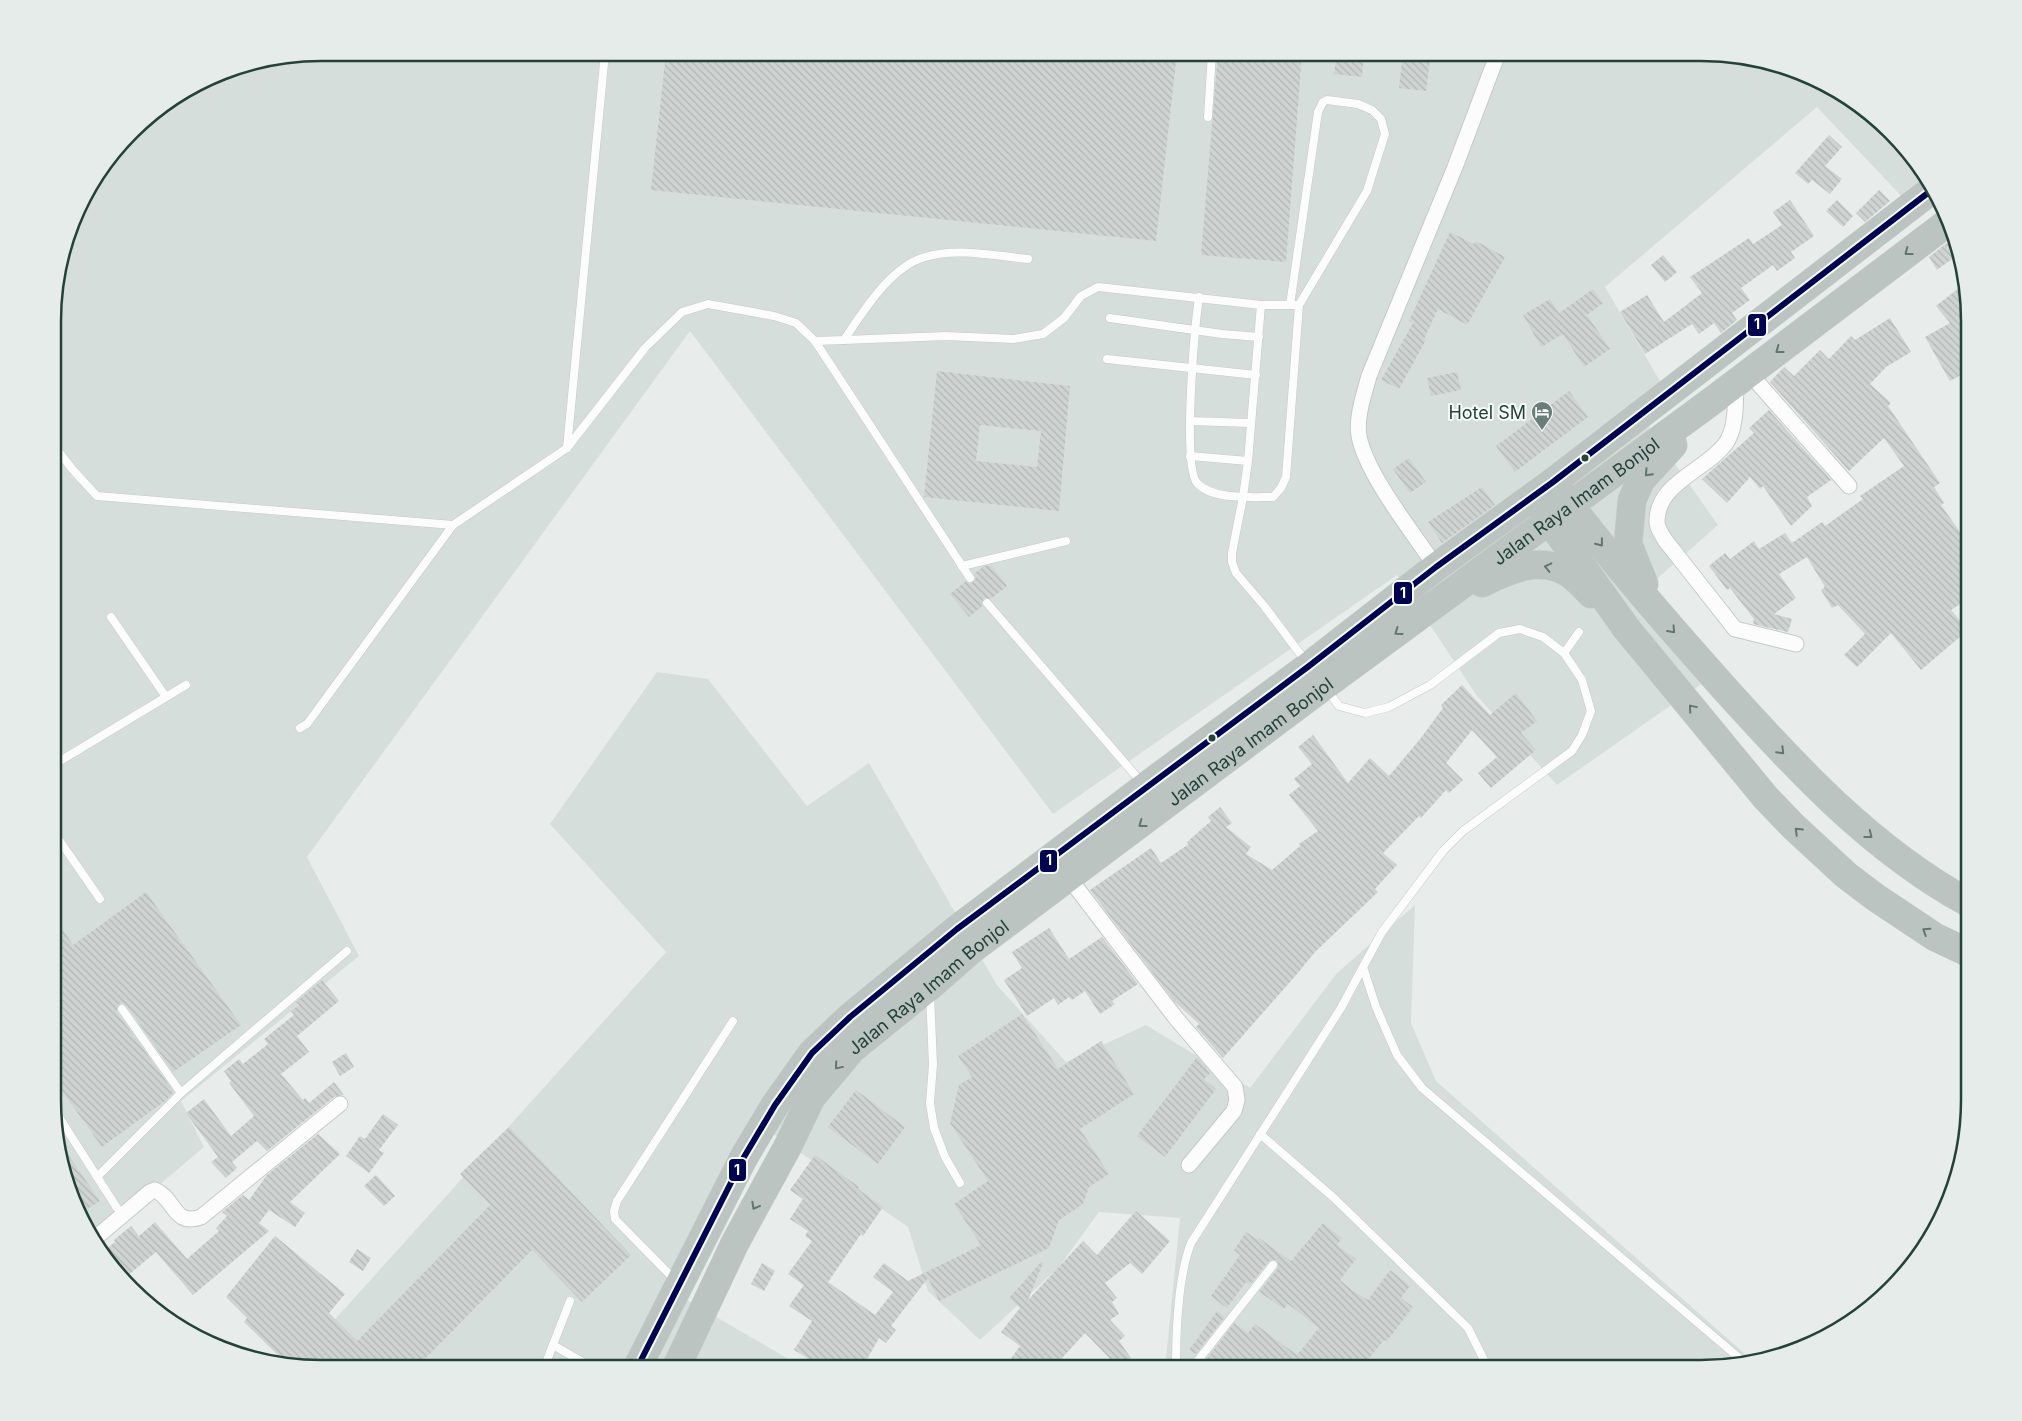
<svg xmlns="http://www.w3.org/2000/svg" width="2022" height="1421" font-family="Inter,sans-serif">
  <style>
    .built { fill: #d6dedb }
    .building { fill: url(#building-back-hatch); fill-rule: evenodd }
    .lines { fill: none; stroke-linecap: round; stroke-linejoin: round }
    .lane-casing { stroke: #c5cac8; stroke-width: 9 }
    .street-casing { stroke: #c5cac8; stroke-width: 17 }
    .highway-casing { stroke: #c3ccc9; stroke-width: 29 }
    .lane { stroke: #fcfcfc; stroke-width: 8 }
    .street { stroke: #fcfcfc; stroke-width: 15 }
    .highway { stroke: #bcc4c2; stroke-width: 28 }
    .bus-1-casing { stroke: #f7fbf9; stroke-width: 10 }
    .bus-1 { stroke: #000350; stroke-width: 6 }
    .oneway { stroke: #617670 }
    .bus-dot { fill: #24423a; stroke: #f7fbf9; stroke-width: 2 }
    .labels { text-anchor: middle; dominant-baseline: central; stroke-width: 4; stroke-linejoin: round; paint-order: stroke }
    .poi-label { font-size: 18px; fill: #24423a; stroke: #f7fbf9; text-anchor: end }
    .street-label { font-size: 18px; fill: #24423a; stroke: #f7fbf9 }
    .rim { fill: none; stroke: #24423a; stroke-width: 2.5 }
    .line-badge { stroke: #f7fbf9; stroke-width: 2 }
    .badge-label { font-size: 14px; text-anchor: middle; font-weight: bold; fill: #fff }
  </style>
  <defs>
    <pattern id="building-back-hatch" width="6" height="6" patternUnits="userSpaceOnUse" patternTransform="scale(1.25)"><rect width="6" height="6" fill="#cfd4d2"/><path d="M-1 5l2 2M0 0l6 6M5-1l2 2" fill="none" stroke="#b2b7b5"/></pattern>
  </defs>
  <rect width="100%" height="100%" fill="#e8edeb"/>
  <g class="built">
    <path d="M321 53H1718L1788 67 1864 108 1903 144 1930 184 1905 200 1817 107 1605 287 1671 400 1646 423 1718 525 1642 592 1710 678 1557 785 1477 696 1397 575 1053 814 690 331 307 857 359 956 181 1101 204 1147 94 1240 89 1235 55 1135V286L80 202 144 119 218 73Z"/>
    <path d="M657 672 708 679 807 806 869 763 997 985 1066 1062 1146 1025 1250 1088 1337 973 1415 905 1411 1023 1436 1081 1754 1362 1701 1368H1165L1180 1218 1099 1212 1059 1267 980 1340 928 1291 908 1227 769 1131 684 1298 804 1368H304L293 1366 666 952 550 824Z"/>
  </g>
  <g class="building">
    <path d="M666 53H1177L1156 241 651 190Z"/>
    <path d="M1218 53 1302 54 1286 262 1201 255Z"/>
    <path d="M1337 53H1364L1362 77 1334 74Z"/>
    <path d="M1403 53H1431L1426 91 1399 88Z"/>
    <path d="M1829 135 1842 147 1825 166 1842 179 1830 194 1812 180 1808 184 1795 173Z"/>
    <path d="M1879 190 1890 201 1865 222 1856 213Z"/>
    <path d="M1790 200 1814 236 1791 252 1795 258 1777 271 1773 265 1741 288 1750 300 1732 313 1737 320 1721 333 1714 323 1699 334 1692 324 1645 354 1620 312 1647 295 1664 322 1702 293 1690 277 1749 238 1753 244 1782 225 1773 212Z"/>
    <path d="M1837 200 1853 216 1843 227 1826 211Z"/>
    <path d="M1450 232 1474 244 1476 241 1505 257 1467 325 1438 309 1424 339 1426 340 1399 389 1381 380 1413 323 1409 321Z"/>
    <path d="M1952 239 1956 256 1937 270 1929 257Z"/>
    <path d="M1663 255 1677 272 1665 282 1651 265Z"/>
    <path d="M1964 284 1969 304V371L1950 381 1925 337 1950 323 1936 306Z"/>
    <path d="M1593 289 1603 303 1587 315 1610 349 1584 367 1563 334 1541 347 1523 315 1550 299 1559 313Z"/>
    <path d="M1890 318 1911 352 1886 367 1870 384 1891 403 1888 406 1940 483 1934 487 1944 503 1941 505 1969 545V598L1951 610 1968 630 1921 670 1891 633 1857 667 1844 655 1865 634 1838 605 1832 608 1821 590 1825 587 1807 557 1779 574 1796 598 1774 614 1792 619 1788 632 1753 624 1754 619 1730 588 1727 590 1709 566 1725 553 1730 559 1754 541 1759 549 1785 533 1792 543 1822 522 1825 526 1863 499 1860 496 1904 466 1884 438 1849 471 1770 382 1784 367 1794 376 1820 350 1829 359 1851 336 1855 340Z"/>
    <path d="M937 371 1070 386 1059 511 924 497ZM980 425 1041 431 1037 467 976 461Z"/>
    <path d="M1457 372 1461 390 1431 396 1427 378Z"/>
    <path d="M1569 391 1588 417 1515 472 1496 446Z"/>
    <path d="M1769 410 1831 480 1807 497 1812 506 1791 526 1763 486 1760 489 1750 477 1727 503 1702 479 1754 433 1749 428Z"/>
    <path d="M1409 458 1426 482 1410 493 1393 469Z"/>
    <path d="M1482 487 1495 505 1442 543 1428 522Z"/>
    <path d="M991 565 1007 586 991 599 984 598 982 602V606L969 617 950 594 966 581 970 584 973 582 976 578 974 574 984 566Z"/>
    <path d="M1462 685 1490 715 1516 693 1537 721 1521 733 1536 750 1491 788 1478 773 1497 757 1472 730 1446 763 1463 780 1449 793 1446 790 1421 818 1419 816 1383 853 1397 865 1375 889 1378 892 1315 952 1297 974 1223 1058 1196 1027 1199 1024 1174 1001 1090 890 1151 848 1161 863 1189 844 1187 842 1211 821 1208 817 1220 807 1232 823 1226 827 1251 847 1246 854 1272 870 1300 846 1299 844 1318 831 1289 795 1300 786 1294 779 1312 764 1298 747 1313 735 1348 783 1370 758 1389 776 1421 738 1443 708 1441 705Z"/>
    <path d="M146 892 241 1025 173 1072 127 1006 122 1003 118 1005 117 1012 174 1092 165 1101 102 1147 55 1081V917L73 945Z"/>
    <path d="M1049 928 1069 959 1102 937 1138 984 1112 1001 1115 1004 1100 1014 1085 991 1072 1000 1069 997 1058 1005 1054 998 1027 1016 1004 980 1022 968 1012 952Z"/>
    <path d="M322 980 339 1001 297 1036 309 1052 281 1074 303 1100 305 1098 309 1103 334 1082 344 1095 334 1097 267 1151 257 1141 232 1162 237 1168 226 1178 211 1162 218 1157 186 1113 204 1099 231 1136 254 1116 229 1083 231 1081 224 1071 239 1059 243 1064 268 1044 264 1039 294 1015 291 1011 299 1005 296 1002Z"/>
    <path d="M1022 1014 1058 1069 1101 1041 1134 1094 1080 1129 1109 1174 1089 1187 1083 1204 1059 1220 1049 1248 939 1301 928 1278 891 1326 896 1330 886 1343 879 1338 862 1368H824L794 1350 812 1321 789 1306 804 1285 788 1274 812 1241 805 1236 808 1231 790 1219 803 1199 790 1190 815 1155 859 1187 858 1189 883 1207 863 1236 861 1234 828 1282 875 1315 893 1292 873 1277 884 1263 908 1281 981 1245 954 1204 988 1181 950 1123 959 1085 972 1077 958 1056Z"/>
    <path d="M346 1053 354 1067 340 1076 332 1062Z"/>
    <path d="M1197 1057 1210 1073 1204 1079 1216 1089 1165 1157 1137 1136Z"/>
    <path d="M856 1090 905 1127 878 1164 828 1127Z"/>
    <path d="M383 1114 398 1125 379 1150 384 1153 369 1173 346 1156 360 1136 365 1139Z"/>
    <path d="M509 1127 631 1255 582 1302 532 1250 416 1368H304L288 1365 244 1322 247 1318 226 1297 275 1236 345 1294 329 1313 357 1341 490 1205 460 1174Z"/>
    <path d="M318 1134 340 1154 290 1202 305 1213 295 1227 269 1210 259 1223 269 1231 193 1295 156 1252 126 1277 103 1251 115 1242 114 1240 131 1226 139 1236 155 1222 187 1259 219 1231 216 1228 227 1216 222 1212 243 1195 249 1200 267 1175Z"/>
    <path d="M65 1150 100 1201 81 1213 61 1152Z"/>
    <path d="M376 1175 395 1196 384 1206 364 1186Z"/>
    <path d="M1136 1211 1170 1241 1142 1274 1130 1263 1105 1283 1117 1298 1112 1302 1119 1314 1110 1320 1125 1336 1119 1341 1131 1358 1118 1367 1085 1333 1062 1358 1074 1368H1004L1020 1346 1001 1332 1020 1308 1009 1298 1041 1262 1043 1263 1028 1300 1083 1241 1097 1255Z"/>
    <path d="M1323 1223 1342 1238 1337 1245 1356 1259 1340 1280 1353 1291 1368 1300 1390 1270 1410 1286 1401 1298 1413 1307 1387 1341 1384 1340 1361 1368H1216L1205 1361 1234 1323 1248 1333 1255 1324 1297 1355 1319 1328 1288 1304 1284 1309 1259 1292 1278 1268V1263L1276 1260 1269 1261 1250 1285 1246 1282 1227 1308 1211 1296 1240 1255 1234 1250 1246 1232 1258 1240 1259 1238 1291 1261Z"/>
    <path d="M357 1249 371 1258 363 1271 349 1262Z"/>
    <path d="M762 1263 775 1271 764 1291 751 1284Z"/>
    <path d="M1217 1311 1225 1317 1196 1354 1189 1350Z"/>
  </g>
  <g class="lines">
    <g class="lane-casing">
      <g id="lane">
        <path d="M1327 100 1358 104 1372 110 1381 119 1385 134 1367 191 1299 305H1290L1318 112 1323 102Z"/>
        <path d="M1208 117 1212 53"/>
        <path d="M1199 297C1195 325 1182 465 1197 483 1212 500 1252 497 1273 497L1281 488 1286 477 1299 305"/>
        <path d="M1261 305 1248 461 1243 497 1232 553V562L1236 573 1265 607 1307 663"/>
        <path d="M1110 318 1222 334 1259 337"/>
        <path d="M844 340 946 336 1014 339 1043 334 1064 318 1081 296 1098 287 1261 305H1290"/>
        <path d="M815 341 844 340C863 312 890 267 925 257 957 247 995 256 1028 259"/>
        <path d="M1107 359 1256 375"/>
        <path d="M1190 421 1250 423"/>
        <path d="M55 447 73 470 97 496 453 525"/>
        <path d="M567 448 605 53"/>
        <path d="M1190 456 1248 461"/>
        <path d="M962 566 1066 541"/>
        <path d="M987 603 1142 783"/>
        <path d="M111 617 166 697"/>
        <path d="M1564 653 1579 632"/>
        <path d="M1327 690 1339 706 1365 713 1389 707 1430 685 1499 633 1520 629 1543 637 1564 653 1582 680 1591 711 1582 735 1572 751 1463 831 1443 851 1382 932 1363 967 1376 1007 1397 1055 1422 1088 1745 1363"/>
        <path d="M300 728 307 724 453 525 567 448 645 348 682 312 708 304 774 316 796 323 815 341 970 578"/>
        <path d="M55 764 186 685"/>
        <path d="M55 834 100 899"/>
        <path d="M930 994 933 1065 930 1103 934 1128 945 1157 960 1183"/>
        <path d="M122 1009 181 1093"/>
        <path d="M55 1111 117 1208"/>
        <path d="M1260 1134 1334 1198 1468 1328 1488 1368"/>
        <path d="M97 1177 181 1093 347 951"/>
        <path d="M675 1280 615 1219 614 1211 617 1201 733 1021"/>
        <path d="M553 1345 593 1368"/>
        <path d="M544 1368 570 1301"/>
        <path d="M1176 1368C1176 1332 1178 1276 1191 1243L1341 1008 1363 967"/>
        <path d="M1192 1368 1273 1265"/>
      </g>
    </g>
    <g class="street-casing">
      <g id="street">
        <path d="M1749 373 1849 486"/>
        <path d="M1736 383C1735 402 1737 427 1726 443 1707 470 1656 483 1657 522 1657 528 1662 535 1665 540L1735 629 1796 644"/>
        <path d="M1436 567C1414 534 1366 474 1359 436 1356 416 1364 395 1369 376L1455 167 1498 53"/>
        <path d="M1069 878 1175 1017 1235 1087 1237 1100 1234 1111 1189 1165"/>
        <path d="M93 1240 150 1192 155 1190C175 1198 173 1227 201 1217L340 1104"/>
      </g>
    </g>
    <g class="highway-casing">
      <g id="highway">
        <path d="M1560 492C1612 561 1668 625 1725 689 1798 770 1872 850 1969 903"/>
        <path d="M1539 506 1626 628 1766 798 1794 827 1846 875 1875 897 1935 937 1969 953"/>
        <path d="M1482 583C1511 568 1545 554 1574 577 1580 582 1585 588 1591 594"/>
        <path d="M1644 584 1628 544 1632 500 1641 480 1673 445"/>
        <path d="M637 1368 744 1157 775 1105 812 1053 850 1017 957 929 1145 787 1309 666 1436 567 1553 482 1933 189"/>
        <path id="s1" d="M676 1368 735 1243 789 1144 811 1098 852 1049 930 986 971 950 1324 686 1716 398 1947 223"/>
      </g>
    </g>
    <use href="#lane" class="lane"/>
    <use href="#street" class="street"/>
    <use href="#highway" class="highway"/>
    <g class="bus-1-casing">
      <path id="bus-1" d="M637 1368 744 1157 775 1105 812 1053 850 1017 957 929 1309 666 1436 567 1553 482 1933 189"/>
    </g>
    <use href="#bus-1" class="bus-1"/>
  </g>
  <defs><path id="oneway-chevron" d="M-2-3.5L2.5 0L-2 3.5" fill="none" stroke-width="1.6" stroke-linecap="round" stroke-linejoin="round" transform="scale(1.25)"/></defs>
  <g class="oneway">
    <use href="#oneway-chevron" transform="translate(1908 252) rotate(143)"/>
    <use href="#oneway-chevron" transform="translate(1779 350) rotate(143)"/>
    <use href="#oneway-chevron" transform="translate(1648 473) rotate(133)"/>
    <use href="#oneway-chevron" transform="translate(1600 543) rotate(52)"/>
    <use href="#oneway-chevron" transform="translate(1548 567) rotate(-167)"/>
    <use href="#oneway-chevron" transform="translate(1672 630) rotate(48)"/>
    <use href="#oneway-chevron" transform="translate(1398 632) rotate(144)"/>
    <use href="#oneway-chevron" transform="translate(1692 708) rotate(-130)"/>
    <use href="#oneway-chevron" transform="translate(1781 751) rotate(46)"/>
    <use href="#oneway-chevron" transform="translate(1142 824) rotate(143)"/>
    <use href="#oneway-chevron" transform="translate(1798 831) rotate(-136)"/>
    <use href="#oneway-chevron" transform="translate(1869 835) rotate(38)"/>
    <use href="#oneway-chevron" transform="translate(1926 931) rotate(-147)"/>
    <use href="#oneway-chevron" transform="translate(838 1066) rotate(130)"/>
    <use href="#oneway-chevron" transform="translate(755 1206) rotate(119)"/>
  </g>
  <defs>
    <g id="hotel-pin" transform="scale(1.125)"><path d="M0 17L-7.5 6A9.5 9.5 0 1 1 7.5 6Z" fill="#697e78" stroke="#f7fbf9"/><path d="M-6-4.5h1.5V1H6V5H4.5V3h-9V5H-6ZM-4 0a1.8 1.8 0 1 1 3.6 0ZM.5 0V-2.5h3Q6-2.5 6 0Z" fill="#fff"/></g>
  </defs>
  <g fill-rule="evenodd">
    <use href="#hotel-pin" x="1542" y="412"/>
  </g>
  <g class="bus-dot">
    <circle cx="1585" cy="458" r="4.5"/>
    <circle cx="1212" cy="738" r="4.5"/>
  </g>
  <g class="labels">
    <g class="poi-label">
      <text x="1526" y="412">Hotel SM</text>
    </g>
    <g class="street-label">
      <text stroke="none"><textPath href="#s1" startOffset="1274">Jalan Raya Imam Bonjol</textPath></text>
      <text stroke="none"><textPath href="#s1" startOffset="869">Jalan Raya Imam Bonjol</textPath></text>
      <text stroke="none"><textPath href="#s1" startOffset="464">Jalan Raya Imam Bonjol</textPath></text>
    </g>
  </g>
  <path d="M0 0H2022V1421H0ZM321 61H1701A260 260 0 0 1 1961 321V1100A260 260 0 0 1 1701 1360H321A260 260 0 0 1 61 1100V321A260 260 0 0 1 321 61Z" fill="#e6ecea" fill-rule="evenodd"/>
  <path class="rim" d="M321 61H1701A260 260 0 0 1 1961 321V1100A260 260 0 0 1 1701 1360H321A260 260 0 0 1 61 1100V321A260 260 0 0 1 321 61Z"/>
  <g class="line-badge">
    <rect x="1747" y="313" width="20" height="24" rx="5" fill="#000350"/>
    <rect x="1393" y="581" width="20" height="24" rx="5" fill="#000350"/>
    <rect x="1039" y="849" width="19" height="24" rx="5" fill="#000350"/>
    <rect x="728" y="1158" width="19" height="24" rx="5" fill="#000350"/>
  </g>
  <g class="badge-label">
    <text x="1757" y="329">1</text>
    <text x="1403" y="598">1</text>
    <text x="1049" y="865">1</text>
    <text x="737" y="1175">1</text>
  </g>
</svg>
